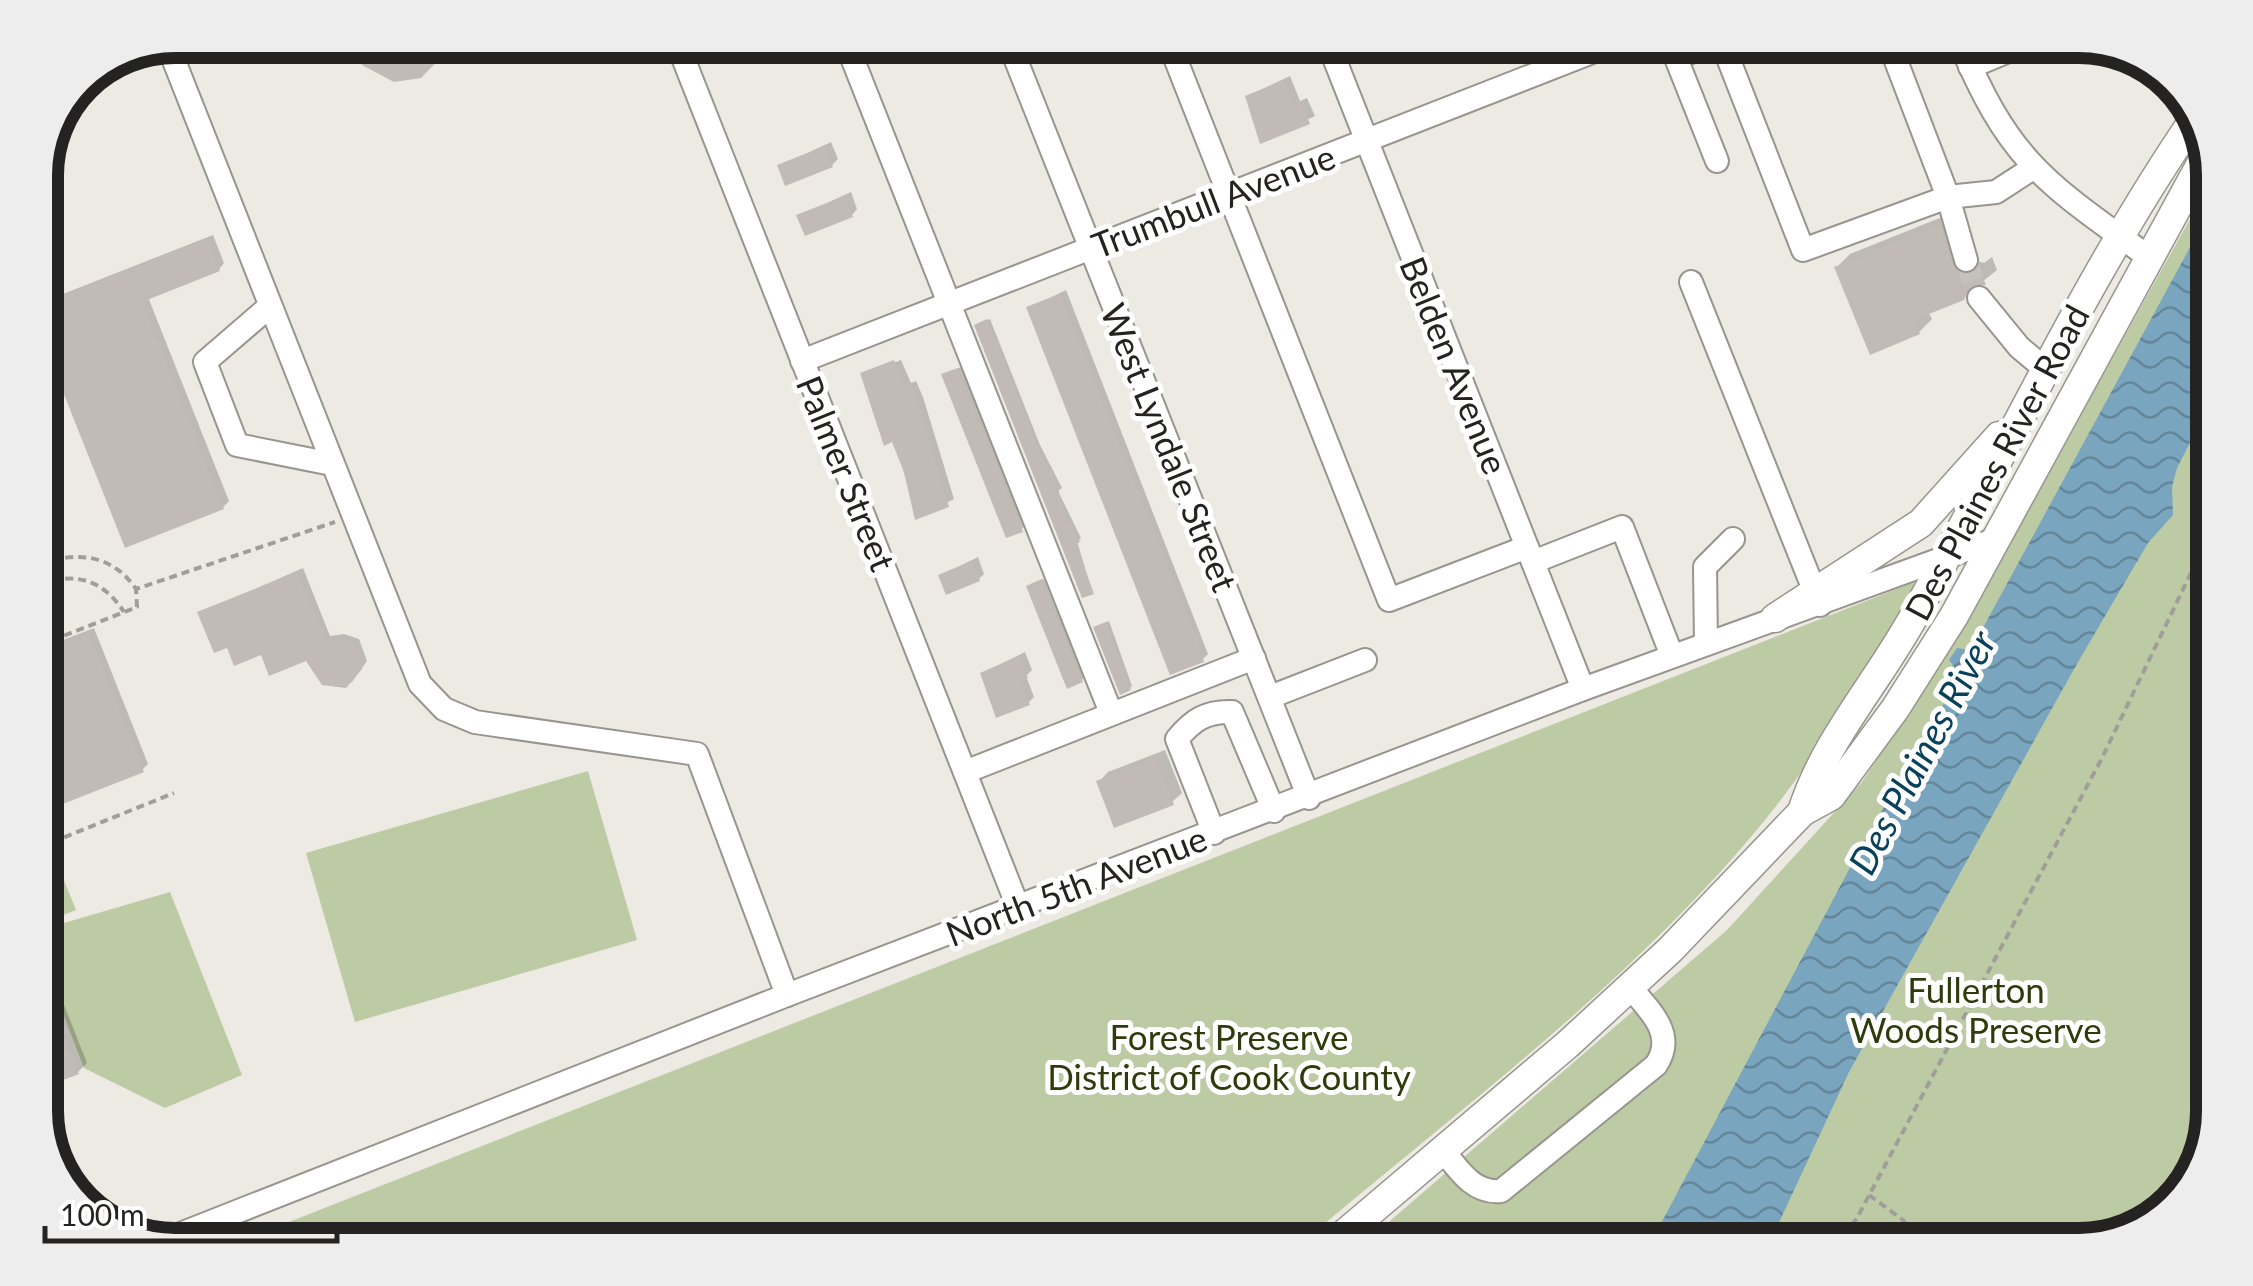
<svg xmlns="http://www.w3.org/2000/svg" width="2253" height="1286" font-family="Lato,sans-serif">
  <style>
    .park { fill: #bdcba4 }
    .water { fill: url(#water-waves) }
    .shadow { fill: #0003 }
    .building { fill: #c1bab6 }
    .lines { fill: none; stroke-linecap: round; stroke-linejoin: round }
    .minor-tunnel { stroke: #c5c1bc; stroke-width: 22; stroke-dasharray: 22 11; stroke-linecap: butt }
    .minor-casing { stroke: #98958f; stroke-width: 26 }
    .major-casing { stroke: #98958f; stroke-width: 31 }
    .path { stroke: #a19e9a; stroke-width: 4; stroke-dasharray: 8 5; stroke-linecap: butt }
    .minor { stroke: #fff; stroke-width: 22 }
    .major { stroke: #fff; stroke-width: 28 }
    .labels { text-anchor: middle; dominant-baseline: central; stroke-width: 10; stroke-linejoin: round; paint-order: stroke }
    .street-label { font-size: 35px; fill: #242321; stroke: #fff }
    .park-label { font-size: 35px; fill: #2e3b0b; stroke: #fff }
    .water-label { font-size: 38px; font-style: italic; fill: #08415c; stroke: #fff }
    .rim { fill: none; stroke: #242321; stroke-width: 12 }
  </style>
  <defs>
    <pattern id="water-waves" width="16" height="10" patternUnits="userSpaceOnUse" patternTransform="scale(2.5)"><rect width="16" height="10" fill="#7aa5be"/><path d="M0 5q4-4 8 0t8 0" fill="none" stroke="#64869a"/></pattern>
  </defs>
  <rect width="100%" height="100%" fill="#ede9e3"/>
  <g class="park">
    <path d="M2213 178V1112L2195 1178 2146 1228 2079 1246H1361L1727 930 1862 782 1949 650Z"/>
    <path d="M1912 583 1919 584C1870 665 1824 747 1765 820 1631 984 1458 1110 1298 1246H228Z"/>
    <path d="M588 771 637 940 355 1022 306 853Z"/>
    <path d="M40 821 76 910 40 924Z"/>
    <path d="M170 892 242 1075 165 1108 84 1068 40 954V930Z"/>
  </g>
  <path class="water" d="M2213 205V398L2177 468 2172 487 2173 515 2148 543 2078 662 1849 1072 1768 1246H1649L1861 847 1951 691 1957 671 1949 660 1957 648 1969 650 1978 637Z"/>
  <g class="shadow">
    <path d="M1290 76 1300 101 1307 98 1315 116 1261 141 1248 96Z"/>
    <path d="M831 142 838 159 832 165 780 166Z"/>
    <path d="M851 192 857 209 852 215 799 216Z"/>
    <path d="M1952 213 1967 258 1984 263 1992 257 1997 270 1963 297 1928 311 1932 319 1919 332 1837 267 1850 254Z"/>
    <path d="M213 235 224 263 219 269 148 297 229 501 223 507 40 327V303Z"/>
    <path d="M1066 290 1208 654 1202 660 1029 308Z"/>
    <path d="M990 319 1040 445 1062 488 1058 491 1081 538 1077 541 1092 592 979 323Z"/>
    <path d="M901 360 911 383 916 381 923 397 954 499 917 517 894 439 866 374Z"/>
    <path d="M961 367 1024 527 1022 529 947 373Z"/>
    <path d="M40 478 49 501 40 510Z"/>
    <path d="M978 557 984 574 979 579 941 575Z"/>
    <path d="M303 568 330 636 344 634 359 639 367 661 352 682 337 687 324 683 307 658 228 645 200 613Z"/>
    <path d="M1044 579 1084 678 1081 680 1031 584Z"/>
    <path d="M1109 621 1132 686 1130 688 1098 626Z"/>
    <path d="M94 628 148 764 142 770 40 800V649Z"/>
    <path d="M1025 652 1032 670 1026 676 1034 697 1028 703 982 673Z"/>
    <path d="M1165 750 1182 793 1172 802 1099 782 1108 772Z"/>
    <path d="M40 944 87 1063 78 1072 40 1087Z"/>
  </g>
  <g class="building">
    <path d="M350 40H478V41L444 54 421 78 394 82 362 65Z"/>
    <path d="M1240 40H1264L1269 52 1240 64 1232 43Z"/>
    <path d="M1284 80 1294 105 1301 102 1310 124 1260 144 1245 96Z"/>
    <path d="M825 146 833 167 785 186 777 165Z"/>
    <path d="M845 196 853 217 805 236 796 215Z"/>
    <path d="M1939 224 1955 270 1969 275 1979 267 1986 285 1970 286 1964 300 1914 320 1920 334 1870 355 1834 267Z"/>
    <path d="M207 239 220 271 142 302 224 509 125 548 40 334V305Z"/>
    <path d="M1060 294 1197 639 1204 662 1170 675 1026 307Z"/>
    <path d="M987 319 1038 448 1049 472 1053 470 1067 522 1071 520 1080 542 1076 544 1094 594 1082 598 974 325Z"/>
    <path d="M894 360 905 387 910 385 918 403 949 507 915 520 904 472 892 442 884 446 860 373Z"/>
    <path d="M958 368 1023 532 1006 538 941 374Z"/>
    <path d="M972 561 980 581 946 595 938 575Z"/>
    <path d="M297 572 325 640H346L359 651 362 669 346 688 322 685 306 661 269 676 261 655 234 666 227 648 214 653 197 612Z"/>
    <path d="M1042 579 1083 682 1067 689 1026 586Z"/>
    <path d="M1106 622 1131 690 1120 695 1093 627Z"/>
    <path d="M88 632 144 772 40 813V651Z"/>
    <path d="M1019 656 1028 678 1020 681 1030 705 996 718 980 673Z"/>
    <path d="M1156 758 1174 805 1114 828 1096 781Z"/>
    <path d="M40 978 79 1074 40 1089Z"/>
  </g>
  <g class="lines">
    <path class="minor-tunnel" d="M1966 260 1979 298"/>
    <g class="minor-casing">
      <g id="minor">
        <path d="M676 40 1018 907"/>
        <path d="M845 40 1111 713"/>
        <path d="M1008 40 1309 798"/>
        <path d="M1168 40 1389 600 1527 547"/>
        <path d="M1327 40 1583 689"/>
        <path d="M1721 40 1803 250 1948 197 1996 192 2033 168"/>
        <path d="M1888 40 1948 197 1966 260"/>
        <path d="M1959 40C2009 162 2046 183 2150 258"/>
        <path d="M167 43 420 684 444 709 475 722 697 754 787 995"/>
        <path d="M1970 67 2035 40"/>
        <path d="M1717 161 1676 58 1721 40"/>
        <path d="M1691 282 1820 605"/>
        <path d="M1979 298 2019 347 2045 369"/>
        <path d="M270 306 205 362 237 445 332 464"/>
        <path d="M802 361 1623 40"/>
        <path d="M1533 562 1622 527 1672 656"/>
        <path d="M1706 644 1705 567 1733 539"/>
        <path d="M1270 697 1365 660"/>
        <path d="M965 772 1254 658"/>
        <path d="M1214 833 1177 739C1193 720 1206 711 1232 712L1274 811"/>
        <path d="M1442 1149C1458 1169 1473 1194 1501 1191L1656 1065C1677 1034 1649 1010 1630 987"/>
        <path d="M160 1242 787 995 1583 689 1996 539"/>
      </g>
    </g>
    <g class="major-casing">
      <g id="major">
        <path d="M1775 618 1921 523 1999 436"/>
        <path d="M1802 812C1824 741 1878 682 1914 616 2008 448 2088 273 2197 115"/>
        <path d="M1330 1246 1568 1044 1670 950 1802 812 1831 796 1895 709 1954 616 2208 151"/>
      </g>
    </g>
    <g class="path">
      <path d="M40 564C77 551 112 554 136 589L335 522"/>
      <path d="M40 585C76 571 103 580 124 612"/>
      <path d="M41 642 56 579"/>
      <path d="M40 645 137 607 136 589"/>
      <path d="M40 847 174 793"/>
      <path d="M1869 1195 1903 1220 1920 1246"/>
      <path d="M2141 1229 2175 1189 2197 1173"/>
      <path d="M1919 1241 1950 1233 1979 1246"/>
      <path d="M1836 1246 1857 1218 2102 758 2213 527"/>
    </g>
    <use href="#minor" class="minor"/>
    <use href="#major" class="major"/>
  </g>
  <g class="labels">
    <g class="street-label">
      <text transform="translate(1213 200) rotate(-21)">Trumbull Avenue</text>
      <text transform="translate(1455 365) rotate(68)">Belden Avenue</text>
      <text transform="translate(1170 447) rotate(68)">West Lyndale Street</text>
      <text transform="translate(1996 462) rotate(-62)">Des Plaines River Road</text>
      <text transform="translate(847 473) rotate(68)">Palmer Street</text>
      <text transform="translate(1076 885) rotate(-21)">North 5th Avenue</text>
    </g>
    <g class="park-label">
      <text x="1976" y="989">Fullerton<tspan x="1976" dy="40">Woods Preserve</tspan></text>
      <text x="1229" y="1036">Forest Preserve<tspan x="1229" dy="40">District of Cook County</tspan></text>
    </g>
    <g class="water-label">
      <text transform="translate(1921 752) rotate(-62)">Des Plaines River</text>
    </g>
  </g>
  <path d="M0 0H2253V1286H0ZM175 58H2079A117 117 0 0 1 2196 175V1111A117 117 0 0 1 2079 1228H175A117 117 0 0 1 58 1111V175A117 117 0 0 1 175 58Z" fill="#ededed" fill-rule="evenodd"/>
  <path class="rim" d="M175 58H2079A117 117 0 0 1 2196 175V1111A117 117 0 0 1 2079 1228H175A117 117 0 0 1 58 1111V175A117 117 0 0 1 175 58Z"/>
  <path d="M45 1226v15h292v-15" fill="none" stroke="#242321" stroke-width="5"/>
  <text x="60" y="1226" font-size="30" fill="#242321" stroke="#ffffff" stroke-width="8" paint-order="stroke">100 m</text>
</svg>
